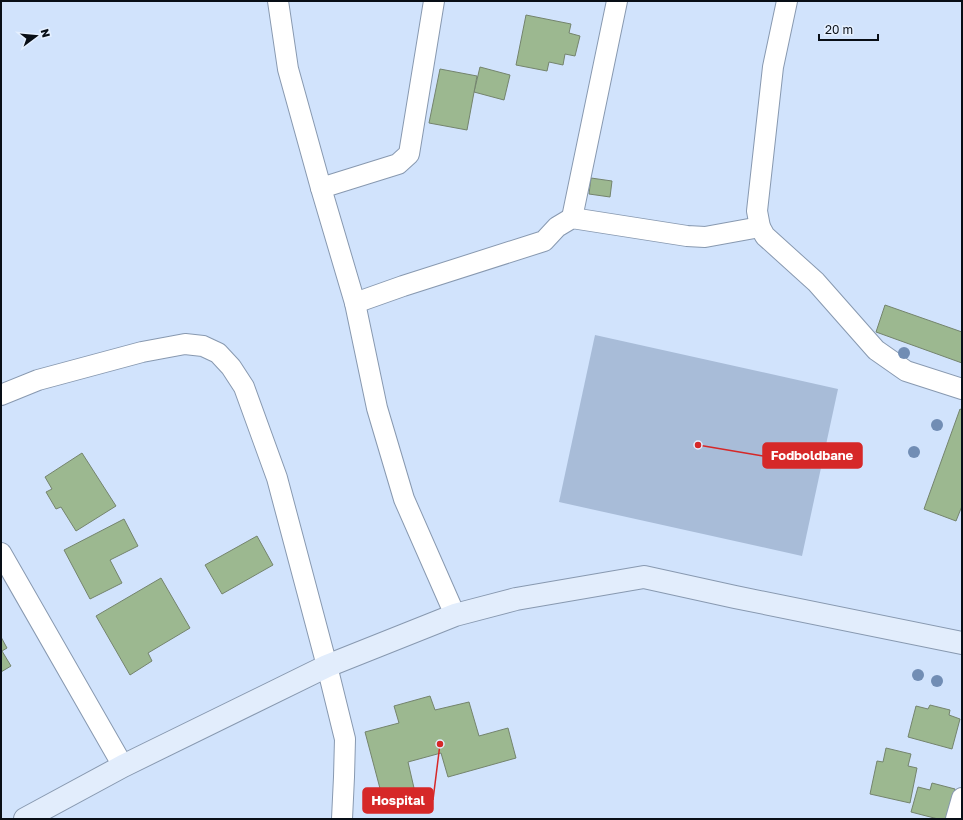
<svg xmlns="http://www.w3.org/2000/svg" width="963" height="820" font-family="'Golos Text',sans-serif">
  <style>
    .garden { fill: #a8bcd8 }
    .building { fill: #9cb890; stroke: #74846d }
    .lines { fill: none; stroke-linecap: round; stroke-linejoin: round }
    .street-casing { stroke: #8899b0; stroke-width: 22 }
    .secondary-casing { stroke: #8899b0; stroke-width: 24 }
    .street { stroke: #fff; stroke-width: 20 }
    .secondary { stroke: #e2edfc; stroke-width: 22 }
    .tree { fill: #718db4 }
    .leader { fill: none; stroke: #d62828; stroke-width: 1.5 }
    .callout-dot { fill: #d62828; stroke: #e5f0ff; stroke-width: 1.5 }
    .callout { fill: #d62828; stroke: #d62828; stroke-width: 1.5 }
    .callout-label { font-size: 13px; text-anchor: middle; font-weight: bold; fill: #fff }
  </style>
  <rect width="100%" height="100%" fill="#d1e3fc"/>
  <path class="garden" d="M595 335 838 389 802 556 559 502Z"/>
  <g class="building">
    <path d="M526 15 571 24 569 33 580 36 575 56 565 54 563 65 549 62 547 71 516 65Z"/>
    <path d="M480 67 510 75 504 100 474 92Z"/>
    <path d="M440 69 477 76 467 130 429 123Z"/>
    <path d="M591 178 612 181 610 197 589 194Z"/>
    <path d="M885 305 962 332V363L876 332Z"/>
    <path d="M960 409 962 410V506L956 521 924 509Z"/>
    <path d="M82 453 116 506 76 531 61 507 56 509 46 492 52 489 45 477Z"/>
    <path d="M124 519 138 546 110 560 122 583 90 599 64 550Z"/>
    <path d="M257 536 273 565 222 594 205 565Z"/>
    <path d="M161 578 190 628 148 653 152 661 130 675 96 616Z"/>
    <path d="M1 637 7 648 2 651 11 666 1 672Z"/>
    <path d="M430 696 435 710 469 702 479 736 508 728 516 758 448 777 441 753 408 762 414 788 382 796 365 732 399 723 394 706Z"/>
    <path d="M930 705 950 710 949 715 960 719 952 749 908 737 916 706 928 709Z"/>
    <path d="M886 748 911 754 908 766 917 768 910 803 870 794 877 761 883 762Z"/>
    <path d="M932 783 955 789 947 819H938L911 812 918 787 930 790Z"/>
  </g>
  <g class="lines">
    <g class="street-casing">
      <g id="street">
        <path d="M278 1 288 69 321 188 355 303 377 408 404 499 455 615"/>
        <path d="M787 1 773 67 757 211 760 227 765 236 816 282 876 350 906 371 962 389"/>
        <path d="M321 188 398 164 409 154 434 1"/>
        <path d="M572 218 617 1"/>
        <path d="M355 303 403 286 544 241 557 227 572 218 687 236 705 237 760 227"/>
        <path d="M1 395 38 380 142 352 185 344 203 346 218 353 231 367 244 387 277 478 327 666 345 739 344 777 342 819"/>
        <path d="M1 553 123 766"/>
        <path d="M956 819 962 798"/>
      </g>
    </g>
    <g class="secondary-casing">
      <path id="secondary" d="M25 819 123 766 327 666 455 615 516 599 644 577 735 597 962 643"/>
    </g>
    <use href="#street" class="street"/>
    <use href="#secondary" class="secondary"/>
  </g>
  <g class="tree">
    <circle cx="904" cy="353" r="6"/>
    <circle cx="937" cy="425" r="6"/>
    <circle cx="914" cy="452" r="6"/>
    <circle cx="918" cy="675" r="6"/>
    <circle cx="937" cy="681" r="6"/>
  </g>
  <path class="leader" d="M698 445L763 456M440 744L433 800"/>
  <g class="callout-dot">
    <circle cx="698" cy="445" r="4"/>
    <circle cx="440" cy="744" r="4"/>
  </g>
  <g class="callout">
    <rect x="763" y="443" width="99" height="25" rx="4"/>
    <rect x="363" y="788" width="70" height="25" rx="4"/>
  </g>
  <g class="callout-label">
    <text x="812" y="460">Fodboldbane</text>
    <text x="398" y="805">Hospital</text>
  </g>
  <rect width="963" height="820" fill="none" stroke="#080e16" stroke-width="4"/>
  <g transform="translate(36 36) rotate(74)" stroke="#e5f0ff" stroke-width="3" paint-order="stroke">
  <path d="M0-3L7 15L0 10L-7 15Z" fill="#080e16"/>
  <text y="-6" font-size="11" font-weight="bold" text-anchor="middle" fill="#080e16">N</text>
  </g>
  <path d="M819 34v6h59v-6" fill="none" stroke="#080e16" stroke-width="2"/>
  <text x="825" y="34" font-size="12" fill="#080e16" stroke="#e5f0ff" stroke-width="3" paint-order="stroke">20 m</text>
</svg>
